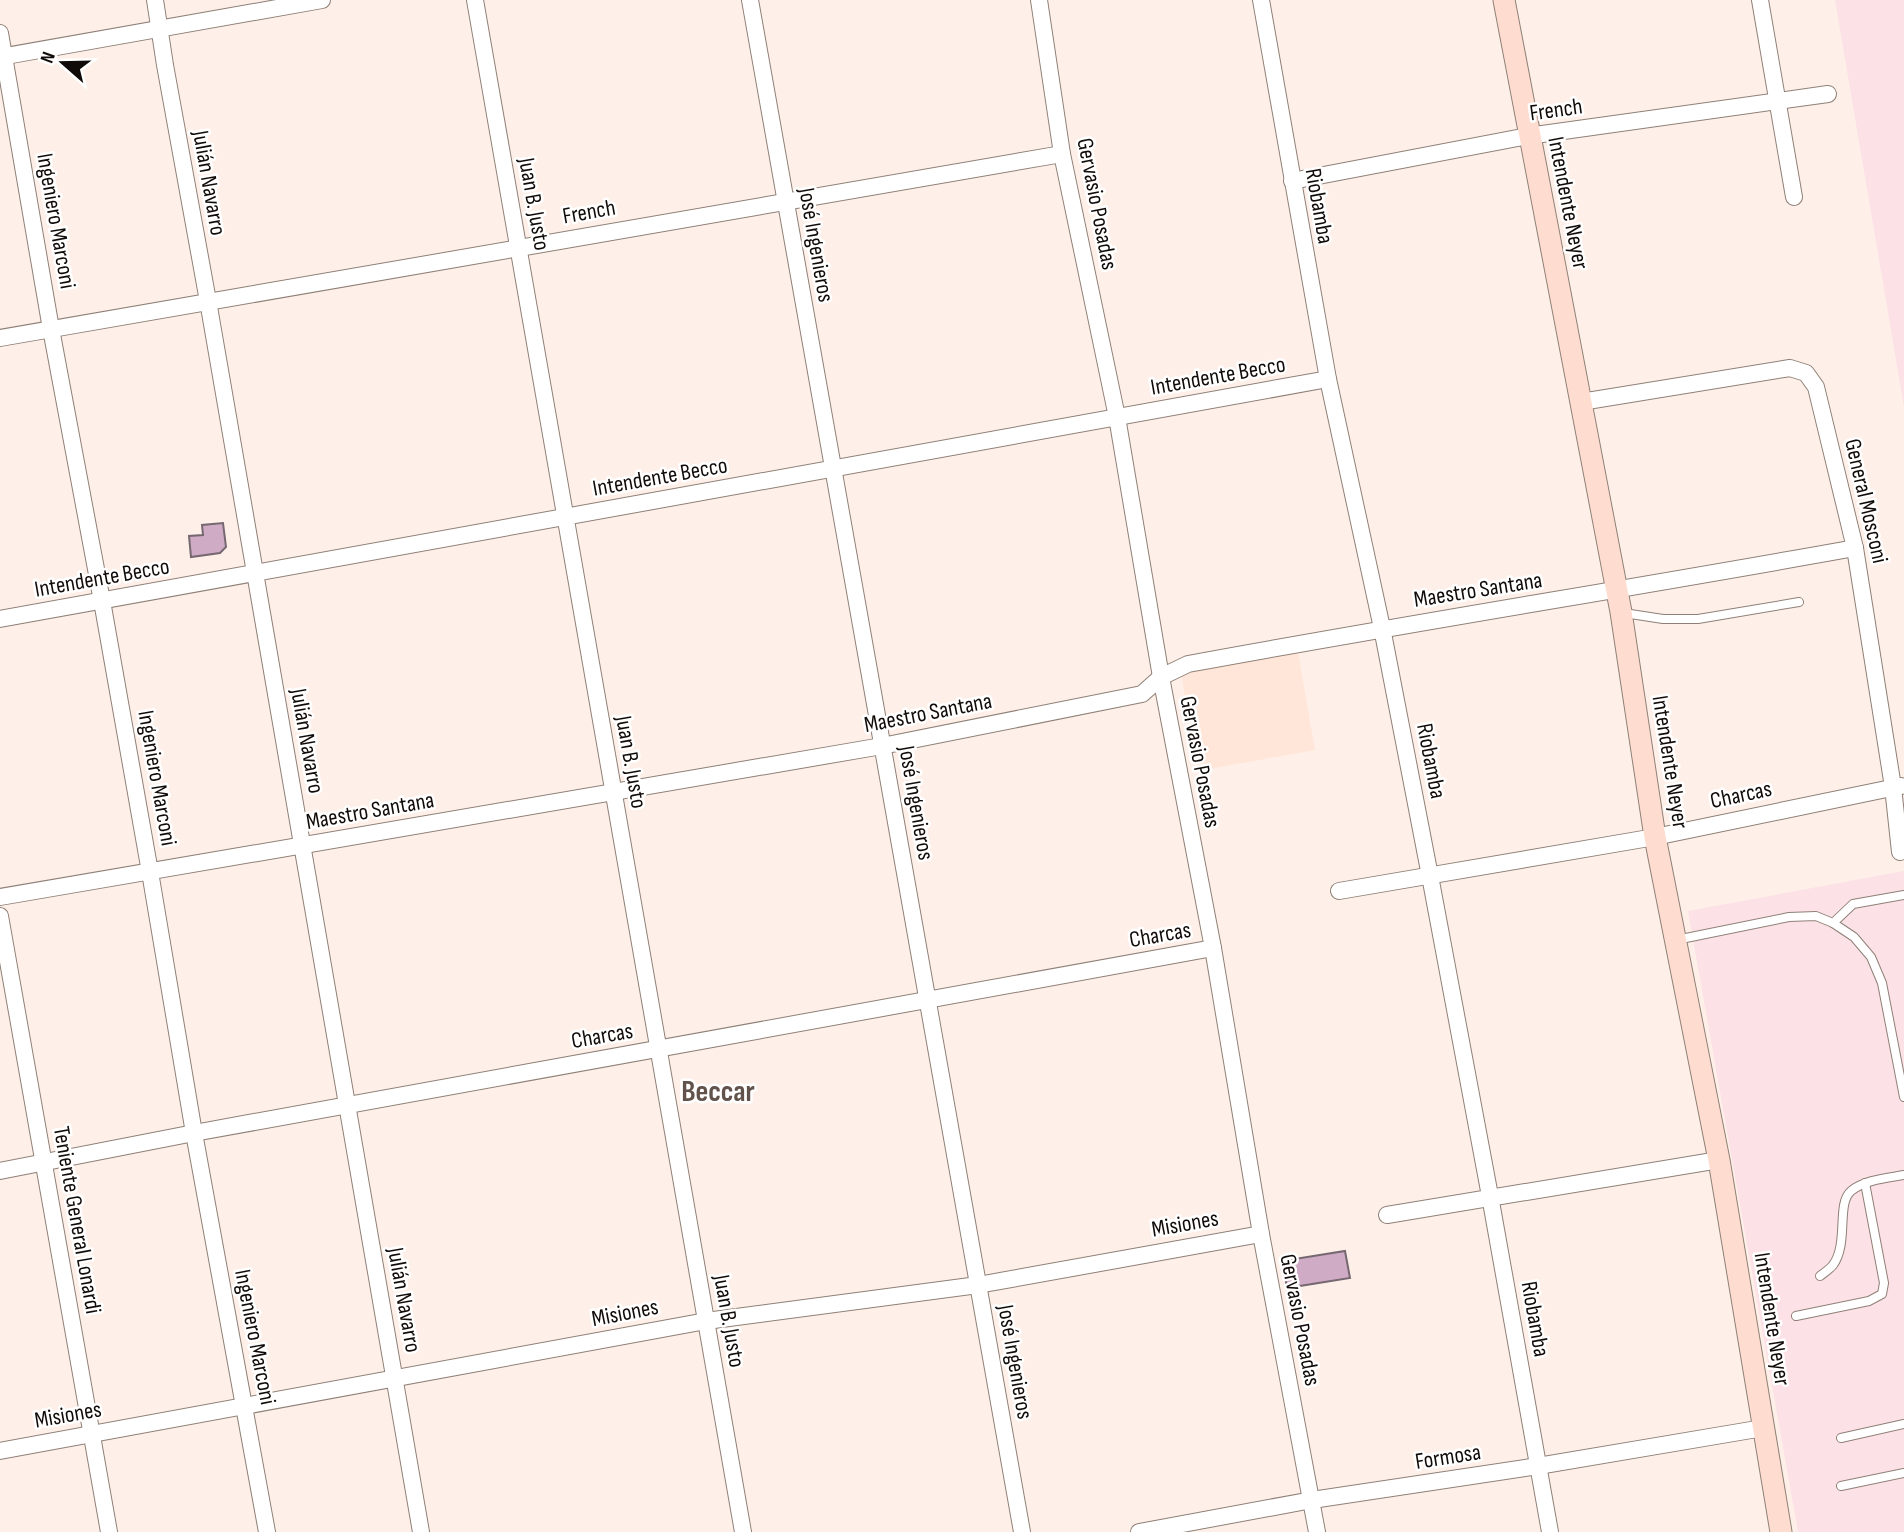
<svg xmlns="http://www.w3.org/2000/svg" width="1904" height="1532" font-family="'Sofia Sans Condensed',sans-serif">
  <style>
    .industrial { fill: #fce1e6 }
    .built { fill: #ffe6d8 }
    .building { fill: #d0abc5; stroke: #766871; stroke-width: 2 }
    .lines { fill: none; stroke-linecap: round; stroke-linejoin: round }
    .lane-casing { stroke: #8f8077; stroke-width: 10 }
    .street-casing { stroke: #8f8077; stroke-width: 18 }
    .secondary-casing { stroke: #8f8077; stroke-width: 23 }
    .lane { stroke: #fff; stroke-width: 8 }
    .street { stroke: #fff; stroke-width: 16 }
    .secondary { stroke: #feddd0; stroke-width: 21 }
    .labels { text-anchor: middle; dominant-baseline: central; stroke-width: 5; stroke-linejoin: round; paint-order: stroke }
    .street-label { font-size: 23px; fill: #100b08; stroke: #fff }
    .district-label { font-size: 30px; font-weight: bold; fill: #61534b; stroke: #fff }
  </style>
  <rect width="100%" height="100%" fill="#fef0e8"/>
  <g class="industrial">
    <path d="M1835 0H1904V407Z"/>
    <path d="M1904 871V1532H1798L1688 911Z"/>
  </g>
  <path class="built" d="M1298 652 1315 750 1198 771 1181 673Z"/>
  <g class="building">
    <path d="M223 523 226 547 220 553 191 557 189 536 203 535 202 525Z"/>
    <path d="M1345 1251 1350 1278 1287 1288 1282 1261Z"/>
  </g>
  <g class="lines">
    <g class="lane-casing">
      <g id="lane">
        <path d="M1624 613 1663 619H1698L1799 602"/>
        <path d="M1833 923 1853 904 1904 895"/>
        <path d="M1676 940 1789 917 1816 916 1833 923 1854 937 1871 957 1882 983 1904 1097"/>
        <path d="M1820 1276C1824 1273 1830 1269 1833 1265 1849 1243 1836 1204 1851 1191 1864 1180 1887 1178 1904 1175"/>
        <path d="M1796 1316 1869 1301 1882 1294 1884 1283 1865 1183"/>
        <path d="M1841 1438 1904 1424"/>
        <path d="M1841 1486 1904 1473"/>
      </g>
    </g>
    <g class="street-casing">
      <g id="street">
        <path d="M155 0 165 65 208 301 421 1532"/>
        <path d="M475 0 743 1532"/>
        <path d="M750 0 1022 1532"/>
        <path d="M1039 0 1062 154 1117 417 1161 677 1213 948 1261 1234 1317 1532"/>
        <path d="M1261 0 1328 379 1382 628 1430 876 1490 1196 1550 1532"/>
        <path d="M1760 0 1794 197"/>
        <path d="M0 33 51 329 102 601 150 872 194 1133 267 1532"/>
        <path d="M0 57 322 0"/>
        <path d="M1292 181 1528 136 1828 94"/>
        <path d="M0 338 1062 154"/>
        <path d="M1581 402 1790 368 1806 373 1816 387 1855 548 1893 787 1900 852"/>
        <path d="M0 619 1328 379"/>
        <path d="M1339 891 1655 837 1901 786"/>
        <path d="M0 897 882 746 1142 694 1161 677 1188 664C1410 623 1633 588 1855 548"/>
        <path d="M0 916 109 1532"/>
        <path d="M0 1171 194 1133 1213 948"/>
        <path d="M1387 1215 1719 1160"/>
        <path d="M0 1451 706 1321 978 1285 1261 1234"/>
        <path d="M1139 1532 1312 1500 1538 1466 1763 1428"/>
      </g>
    </g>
    <g class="secondary-casing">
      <path id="secondary" d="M1504 0 1621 612 1655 837 1719 1160 1781 1532"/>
    </g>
    <use href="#lane" class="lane"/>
    <use href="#street" class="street"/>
    <use href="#secondary" class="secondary"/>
  </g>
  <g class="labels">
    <g class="street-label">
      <text transform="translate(1556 110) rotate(-8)">French</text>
      <text transform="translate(209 183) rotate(80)">Julián Navarro</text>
      <text transform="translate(1568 203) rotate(79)">Intendente Neyer</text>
      <text transform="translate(534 204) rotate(80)">Juan B. Justo</text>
      <text transform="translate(1097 204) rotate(79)">Gervasio Posadas</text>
      <text transform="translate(1319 206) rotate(80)">Riobamba</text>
      <text transform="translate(589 212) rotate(-10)">French</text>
      <text transform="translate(56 221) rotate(80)">Ingeniero Marconi</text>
      <text transform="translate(816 245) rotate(80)">José Ingenieros</text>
      <text transform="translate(1218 376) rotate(-10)">Intendente Becco</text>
      <text transform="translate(660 477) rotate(-10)">Intendente Becco</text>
      <text transform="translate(1866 501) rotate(77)">General Mosconi</text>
      <text transform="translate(102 578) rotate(-10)">Intendente Becco</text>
      <text transform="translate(1478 590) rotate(-9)">Maestro Santana</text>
      <text transform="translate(928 713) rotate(-11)">Maestro Santana</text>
      <text transform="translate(307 741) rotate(80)">Julián Navarro</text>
      <text transform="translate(1431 761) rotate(79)">Riobamba</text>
      <text transform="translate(631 762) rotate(80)">Juan B. Justo</text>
      <text transform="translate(1200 762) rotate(79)">Gervasio Posadas</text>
      <text transform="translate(1670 762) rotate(81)">Intendente Neyer</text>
      <text transform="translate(157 778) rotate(80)">Ingeniero Marconi</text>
      <text transform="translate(1741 795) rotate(-12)">Charcas</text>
      <text transform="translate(916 803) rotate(80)">José Ingenieros</text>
      <text transform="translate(370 811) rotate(-10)">Maestro Santana</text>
      <text transform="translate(1160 935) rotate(-10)">Charcas</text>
      <text transform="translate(602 1036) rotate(-10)">Charcas</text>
      <text transform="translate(77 1220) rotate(80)">Teniente General Lonardi</text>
      <text transform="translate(1185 1224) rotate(-10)">Misiones</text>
      <text transform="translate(404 1300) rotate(80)">Julián Navarro</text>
      <text transform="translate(625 1313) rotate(-11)">Misiones</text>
      <text transform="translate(1535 1319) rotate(80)">Riobamba</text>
      <text transform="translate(1772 1319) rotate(81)">Intendente Neyer</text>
      <text transform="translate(1300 1320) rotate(79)">Gervasio Posadas</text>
      <text transform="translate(729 1321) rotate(80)">Juan B. Justo</text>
      <text transform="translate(255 1337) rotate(79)">Ingeniero Marconi</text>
      <text transform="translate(1015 1362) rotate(80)">José Ingenieros</text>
      <text transform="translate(68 1415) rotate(-10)">Misiones</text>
      <text transform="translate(1448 1457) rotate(-9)">Formosa</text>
    </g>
    <g class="district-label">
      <text x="718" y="1092">Beccar</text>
    </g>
  </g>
  <g transform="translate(63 63) rotate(290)" stroke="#ffffff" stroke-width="5" paint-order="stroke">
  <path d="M0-5L12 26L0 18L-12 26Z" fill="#100b08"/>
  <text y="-10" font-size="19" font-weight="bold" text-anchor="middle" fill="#100b08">N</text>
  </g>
</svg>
